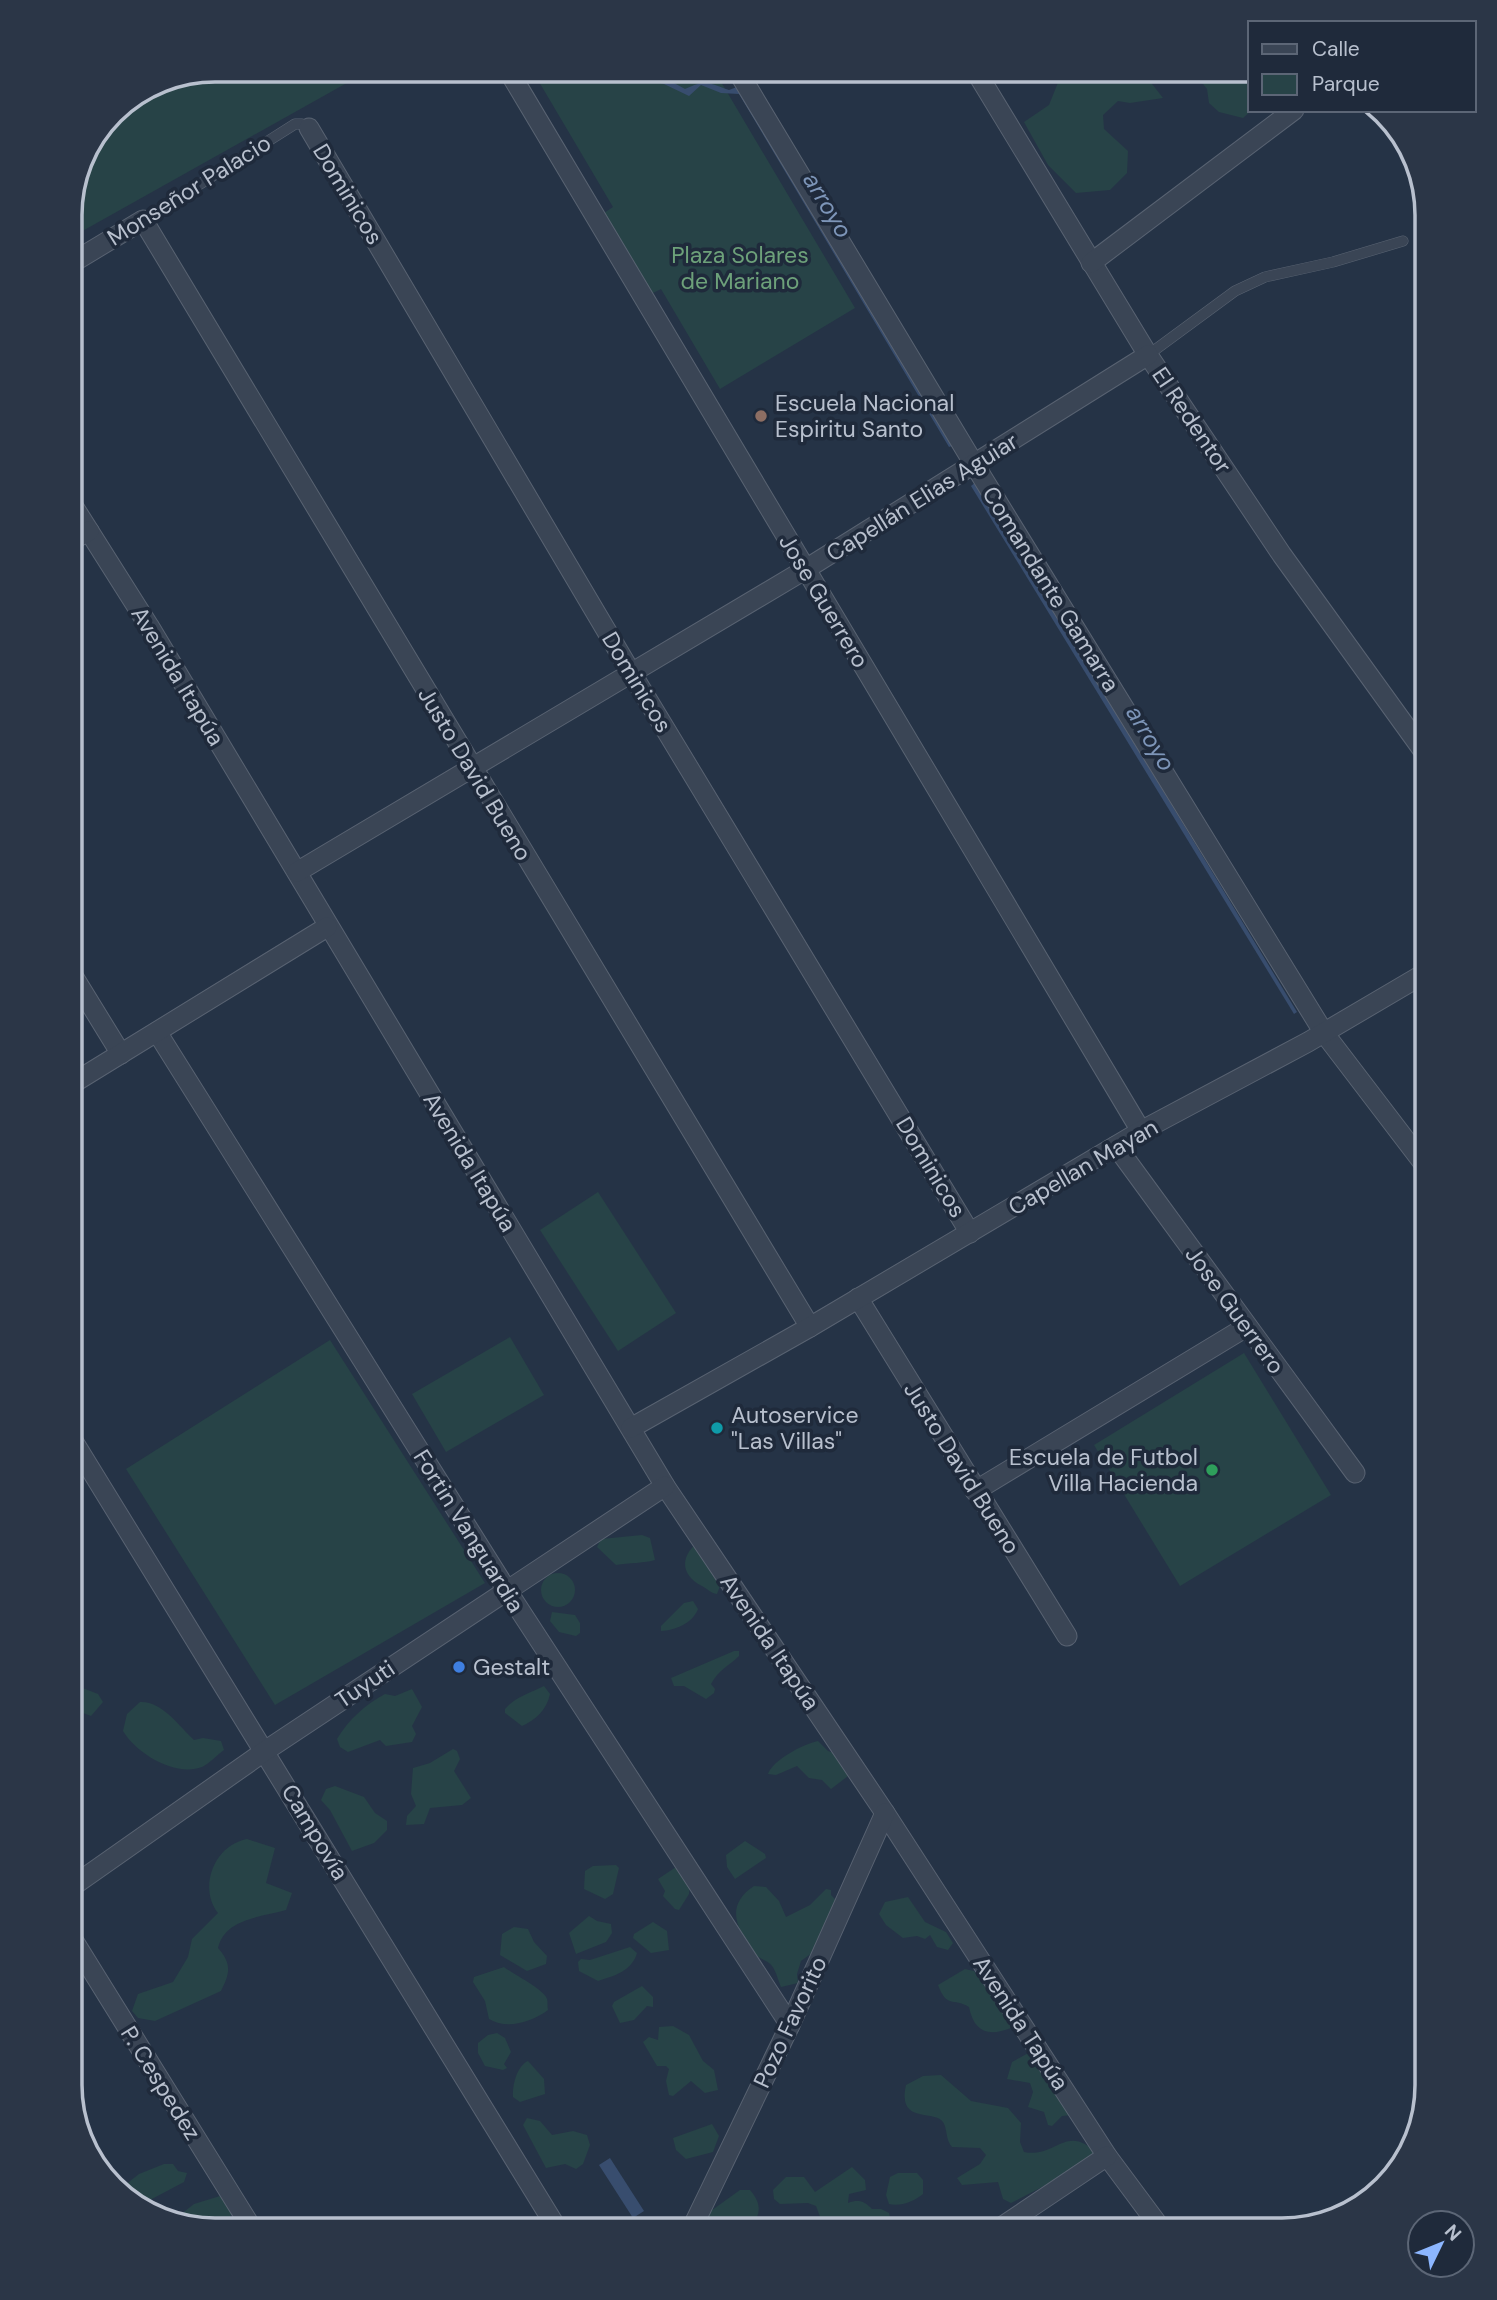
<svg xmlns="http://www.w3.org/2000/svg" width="1497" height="2300" font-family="'DM Sans',sans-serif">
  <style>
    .green { fill: #274347 }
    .water { fill: #384d6e }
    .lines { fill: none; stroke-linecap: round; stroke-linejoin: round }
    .service-casing { stroke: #596372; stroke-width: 11 }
    .minor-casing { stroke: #596372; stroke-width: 21 }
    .service { stroke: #3a4555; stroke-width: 10 }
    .minor { stroke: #3a4555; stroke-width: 19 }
    .education-dot { fill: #8d6e63; stroke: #1f2a3b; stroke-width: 2.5 }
    .culture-dot { fill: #0f9aa8; stroke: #1f2a3b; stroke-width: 2.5 }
    .leisure-dot { fill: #2e9e5b; stroke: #1f2a3b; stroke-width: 2.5 }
    .shop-dot { fill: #3f7fe0; stroke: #1f2a3b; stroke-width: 2.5 }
    .labels { text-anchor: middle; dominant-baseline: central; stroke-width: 7; stroke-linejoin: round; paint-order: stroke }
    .street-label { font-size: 23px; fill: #b8c0ce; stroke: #1f2a3b }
    .park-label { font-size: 23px; fill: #6da17a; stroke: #1f2a3b }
    .poi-label { font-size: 23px; fill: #b8c0ce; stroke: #1f2a3b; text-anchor: start }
    .water-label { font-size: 24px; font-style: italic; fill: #7d95b8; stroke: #1f2a3b }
    .rim { fill: none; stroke: #b8c0ce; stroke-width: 3.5 }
  </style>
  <rect width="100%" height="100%" fill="#253346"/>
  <g class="green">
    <path d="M216 70H370L70 238V206L81 159 113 112 160 81Z"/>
    <path d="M532 70H714L855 308 720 389 661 289 647 296 601 215 613 207Z"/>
    <path d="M1063 70H1148L1149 80 1163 98 1130 103 1118 101 1103 115 1104 129 1128 151 1127 173 1110 190 1076 193 1048 165 1024 122 1049 105Z"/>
    <path d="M1192 70H1247L1252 110 1243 118 1219 112 1209 103 1207 89Z"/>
    <path d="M598 1192 676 1313 618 1351 540 1230Z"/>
    <path d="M510 1337 544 1395 446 1452 412 1394Z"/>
    <path d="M330 1340 485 1583 275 1705 126 1469Z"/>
    <path d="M1244 1353 1331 1495 1180 1586 1094 1445Z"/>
    <path d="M642 1535 650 1538 655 1560C646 1563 628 1563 616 1565L597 1547 601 1539Z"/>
    <path d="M702 1539 716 1556 712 1574 720 1586 717 1594C710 1593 708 1589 702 1586 679 1574 680 1554 702 1539Z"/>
    <circle cx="558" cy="1590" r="17"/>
    <path d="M693 1601 698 1609C692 1624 675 1630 661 1631V1626L684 1603Z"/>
    <path d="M552 1612 575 1615 580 1623V1633L576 1636 559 1632 550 1621Z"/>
    <path d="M70 1616C95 1646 77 1657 80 1687L98 1694 103 1702 91 1716 70 1708Z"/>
    <path d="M734 1651H739V1656C729 1666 719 1669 711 1684L715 1689 714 1693 706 1699 684 1686H674L671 1678Z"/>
    <path d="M544 1686 550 1694C547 1709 536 1720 522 1726L505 1713V1709C515 1697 530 1693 544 1686Z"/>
    <path d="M412 1689 422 1707 412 1726 416 1734 412 1742 386 1746 380 1740 348 1752 340 1747 337 1739C349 1719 365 1705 385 1694L395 1696Z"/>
    <path d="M140 1702C162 1701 179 1726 194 1740L203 1738 221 1741 224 1750C217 1755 209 1764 202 1767 175 1777 137 1754 123 1731L127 1714Z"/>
    <path d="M818 1741 828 1751 846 1757 852 1773 831 1789 822 1780 809 1778 797 1766 776 1775 768 1774C773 1760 803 1744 818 1741Z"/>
    <path d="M453 1749 457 1751 460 1759 454 1771 471 1798 462 1805 430 1808 424 1824 406 1825 407 1816 416 1806 411 1794 413 1768 430 1763Z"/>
    <path d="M335 1786 364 1797 375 1813 387 1821V1830L374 1843 352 1851 330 1810 321 1800 326 1789Z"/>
    <path d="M247 1839 275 1848 266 1883 292 1893 286 1910C262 1917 225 1918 218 1948 232 1964 230 1973 221 1991L155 2021 138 2018 132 2011 138 1994 173 1982 188 1957 192 1939 218 1913C198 1888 214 1845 247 1839Z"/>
    <path d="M745 1841 765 1854 766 1858 735 1879 727 1867 726 1855Z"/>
    <path d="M616 1865 619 1868 613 1894 605 1899 584 1889 585 1871 593 1866Z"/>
    <path d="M676 1867 690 1885 689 1894 679 1910 675 1909 663 1896 665 1891 658 1879Z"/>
    <path d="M754 1886 766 1887 779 1901 786 1917 810 1905 826 1889 831 1890V1895L837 1901 816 1950 801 1961 797 1974 798 1983 781 1987C778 1980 776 1971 772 1966 768 1960 758 1959 754 1953 737 1929 724 1906 754 1886Z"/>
    <path d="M908 1897 925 1922 946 1932 953 1943 948 1950 937 1947 930 1935 925 1939 917 1936 903 1938 886 1925 879 1914 885 1902Z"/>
    <path d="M589 1916 597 1921 611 1924 612 1933 606 1942 576 1954 569 1933Z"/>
    <path d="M653 1922 667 1931 669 1950 651 1953 633 1938 634 1934Z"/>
    <path d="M514 1927 528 1929 534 1942 547 1956 546 1964 527 1971 500 1955 502 1934Z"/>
    <path d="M630 1947 637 1953C632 1971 614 1976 598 1981L579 1971 578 1962 581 1959 590 1960Z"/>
    <path d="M504 1967C513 1974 545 1990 547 1999 548 2002 547 2006 548 2010 532 2022 507 2030 489 2019L485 2001 473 1982 474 1977Z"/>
    <path d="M965 1969 974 1971C985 1989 1000 2004 1013 2022L1011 2028C988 2037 974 2032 969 2007 953 1997 947 2009 938 1985Z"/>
    <path d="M642 1986 653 1997V2007L647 2006 634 2020 620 2023 612 2006 614 2002Z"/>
    <path d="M659 2027 673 2026 689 2035 703 2061 714 2070 718 2090 705 2093 691 2081 673 2096 669 2095 666 2081 669 2069 666 2066H657L643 2042 649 2037 658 2040Z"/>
    <path d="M497 2033 505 2038 511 2052 504 2064 507 2068 503 2070 485 2066 478 2053V2043L488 2035Z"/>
    <path d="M1032 2051 1073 2115 1062 2116 1052 2126 1048 2125 1044 2112 1028 2107 1033 2092 1030 2083 1007 2079 1012 2062Z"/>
    <path d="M528 2061 544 2079 545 2094 520 2102 513 2097C512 2085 517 2066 528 2061Z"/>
    <path d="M941 2075 971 2101 1008 2108 1021 2123 1020 2142 1024 2152C1057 2159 1067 2120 1100 2157L1011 2203 1003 2199 998 2182 962 2185 957 2178 980 2164 986 2155 980 2148 952 2147C945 2139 948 2130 943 2122 934 2109 897 2125 906 2085L923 2076Z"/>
    <path d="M527 2118 540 2121 552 2135 573 2131 587 2135 590 2145 583 2164 576 2169 565 2164 546 2168 523 2125Z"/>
    <path d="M712 2124 719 2136 713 2152 686 2159 676 2150 673 2138Z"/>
    <path d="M164 2164H173L178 2171 187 2173 184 2182 150 2200 129 2199 120 2189 139 2174Z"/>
    <path d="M852 2167 865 2180 866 2190 849 2194 848 2203C859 2199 864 2201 872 2209H881L889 2213 891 2222 871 2230H825L816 2206 808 2203 780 2204 774 2199 773 2190 786 2177H804L815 2192Z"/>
    <path d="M898 2173H917L923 2180V2194C915 2201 900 2207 889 2204L886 2195 890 2177Z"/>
    <path d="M740 2190H750C763 2205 761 2217 747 2230H702L708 2213Z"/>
    <path d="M220 2196 233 2209 225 2230H206L175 2219 194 2204Z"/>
  </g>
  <g class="water">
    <path d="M618 70 656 73 685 89C707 79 706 82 729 90L737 87 952 446 949 447 739 94 721 93 701 85 689 96 664 84Z"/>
    <path d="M976 482 1297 1012 1294 1014 971 486Z"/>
    <path d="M610 2158 644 2211 633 2218 599 2165Z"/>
  </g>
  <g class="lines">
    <g class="service-casing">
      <g id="service">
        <path d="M143 220 295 124H302L309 128"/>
        <path d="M1148 355 1235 291 1265 277 1333 262 1403 241"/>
      </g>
    </g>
    <g class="minor-casing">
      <g id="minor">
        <path d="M508 70 1141 1131"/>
        <path d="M737 70 974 464 1324 1033 1427 1168"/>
        <path d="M975 70 1148 355 1282 555 1427 756"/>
        <path d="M309 128 632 674 970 1233"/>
        <path d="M1091 263 1294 110"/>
        <path d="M70 264 143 220 810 1327"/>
        <path d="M70 501 149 626 665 1486 885 1813 1107 2156 1162 2230"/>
        <path d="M70 541 89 531"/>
        <path d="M297 872 806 569 1148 355"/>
        <path d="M70 971 121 1054"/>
        <path d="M157 1032 506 1589 790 2025"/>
        <path d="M70 1085 327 927"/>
        <path d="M1116 1146 1355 1473"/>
        <path d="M858 1298 1067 1636"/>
        <path d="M631 1428 810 1327 1141 1131 1308 1042 1427 972"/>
        <path d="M70 1436 558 2230"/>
        <path d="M975 1491 1246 1327"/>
        <path d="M70 1888 265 1751 665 1486"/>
        <path d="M70 1935 253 2230"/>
        <path d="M691 2230 790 2025 885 1813"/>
        <path d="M997 2230 1107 2156"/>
      </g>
    </g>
    <use href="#service" class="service"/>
    <use href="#minor" class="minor"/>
  </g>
  <circle class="education-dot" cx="761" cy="416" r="7"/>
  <circle class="culture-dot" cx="717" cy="1428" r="7"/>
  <circle class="leisure-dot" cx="1212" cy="1470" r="7"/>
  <circle class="shop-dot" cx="459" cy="1667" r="7"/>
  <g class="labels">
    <g class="street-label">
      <text transform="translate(189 190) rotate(-32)">Monseñor Palacio</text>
      <text transform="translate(348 194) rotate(59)">Dominicos</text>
      <text transform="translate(1192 420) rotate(56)">El Redentor</text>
      <text transform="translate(922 497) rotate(-32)">Capellán Elias Aguiar</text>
      <text transform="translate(1051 589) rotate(58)">Comandante Gamarra</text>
      <text transform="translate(824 601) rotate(59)">Jose Guerrero</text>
      <text transform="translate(178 676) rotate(59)">Avenida Itapúa</text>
      <text transform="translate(637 682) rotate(59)">Dominicos</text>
      <text transform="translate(475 774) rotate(59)">Justo David Bueno</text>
      <text transform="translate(470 1162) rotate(59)">Avenida Itapúa</text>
      <text transform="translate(931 1167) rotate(59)">Dominicos</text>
      <text transform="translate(1083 1167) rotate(-30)">Capellan Mayan</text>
      <text transform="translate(1235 1310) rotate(54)">Jose Guerrero</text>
      <text transform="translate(962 1468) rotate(58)">Justo David Bueno</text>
      <text transform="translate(469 1531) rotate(58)">Fortin Vanguardia</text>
      <text transform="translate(770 1642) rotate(56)">Avenida Itapúa</text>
      <text transform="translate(365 1684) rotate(-34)">Tuyuti</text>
      <text transform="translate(315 1832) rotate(59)">Campovía</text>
      <text transform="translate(790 2022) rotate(-65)">Pozo Favorito</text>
      <text transform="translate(1021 2023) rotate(57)">Avenida Tapúa</text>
      <text transform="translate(161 2083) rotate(58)">P. Cespedez</text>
    </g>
    <g class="park-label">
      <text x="740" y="255">Plaza Solares<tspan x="740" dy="26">de Mariano</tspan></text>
    </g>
    <g class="poi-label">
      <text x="775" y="403">Escuela Nacional<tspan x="775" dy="26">Espiritu Santo</tspan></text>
      <text x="731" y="1415">Autoservice<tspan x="731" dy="26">"Las Villas"</tspan></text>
      <text x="1198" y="1457" text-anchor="end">Escuela de Futbol<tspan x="1198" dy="26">Villa Hacienda</tspan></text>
      <text x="473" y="1667">Gestalt</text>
    </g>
    <g class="water-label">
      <text transform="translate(828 205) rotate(59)">arroyo</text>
      <text transform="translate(1151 738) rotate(59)">arroyo</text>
    </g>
  </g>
  <path d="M0 0H1497V2300H0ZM215 82H1282A133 133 0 0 1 1415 215V2085A133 133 0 0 1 1282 2218H215A133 133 0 0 1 82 2085V215A133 133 0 0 1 215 82Z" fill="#2b3647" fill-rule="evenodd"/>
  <path class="rim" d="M215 82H1282A133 133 0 0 1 1415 215V2085A133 133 0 0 1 1282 2218H215A133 133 0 0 1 82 2085V215A133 133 0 0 1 215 82Z"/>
  <rect x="1248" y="21" width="228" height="91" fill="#1f2a3b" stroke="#5c6676" stroke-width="2"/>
  <rect x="1262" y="44" width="35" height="10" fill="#3a4555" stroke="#5c6676" stroke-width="2"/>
  <text x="1312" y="56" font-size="21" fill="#b8c0ce">Calle</text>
  <rect x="1262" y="74" width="35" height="21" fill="#274347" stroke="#5c6676" stroke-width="2"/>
  <text x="1312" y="91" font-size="21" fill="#b8c0ce">Parque</text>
  <g transform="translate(1441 2244) rotate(47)"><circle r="33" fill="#1f2a3b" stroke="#5c6676" stroke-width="2"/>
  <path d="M0-5L12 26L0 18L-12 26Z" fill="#8cb6ff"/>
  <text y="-10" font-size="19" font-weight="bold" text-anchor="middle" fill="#b8c0ce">N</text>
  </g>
</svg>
